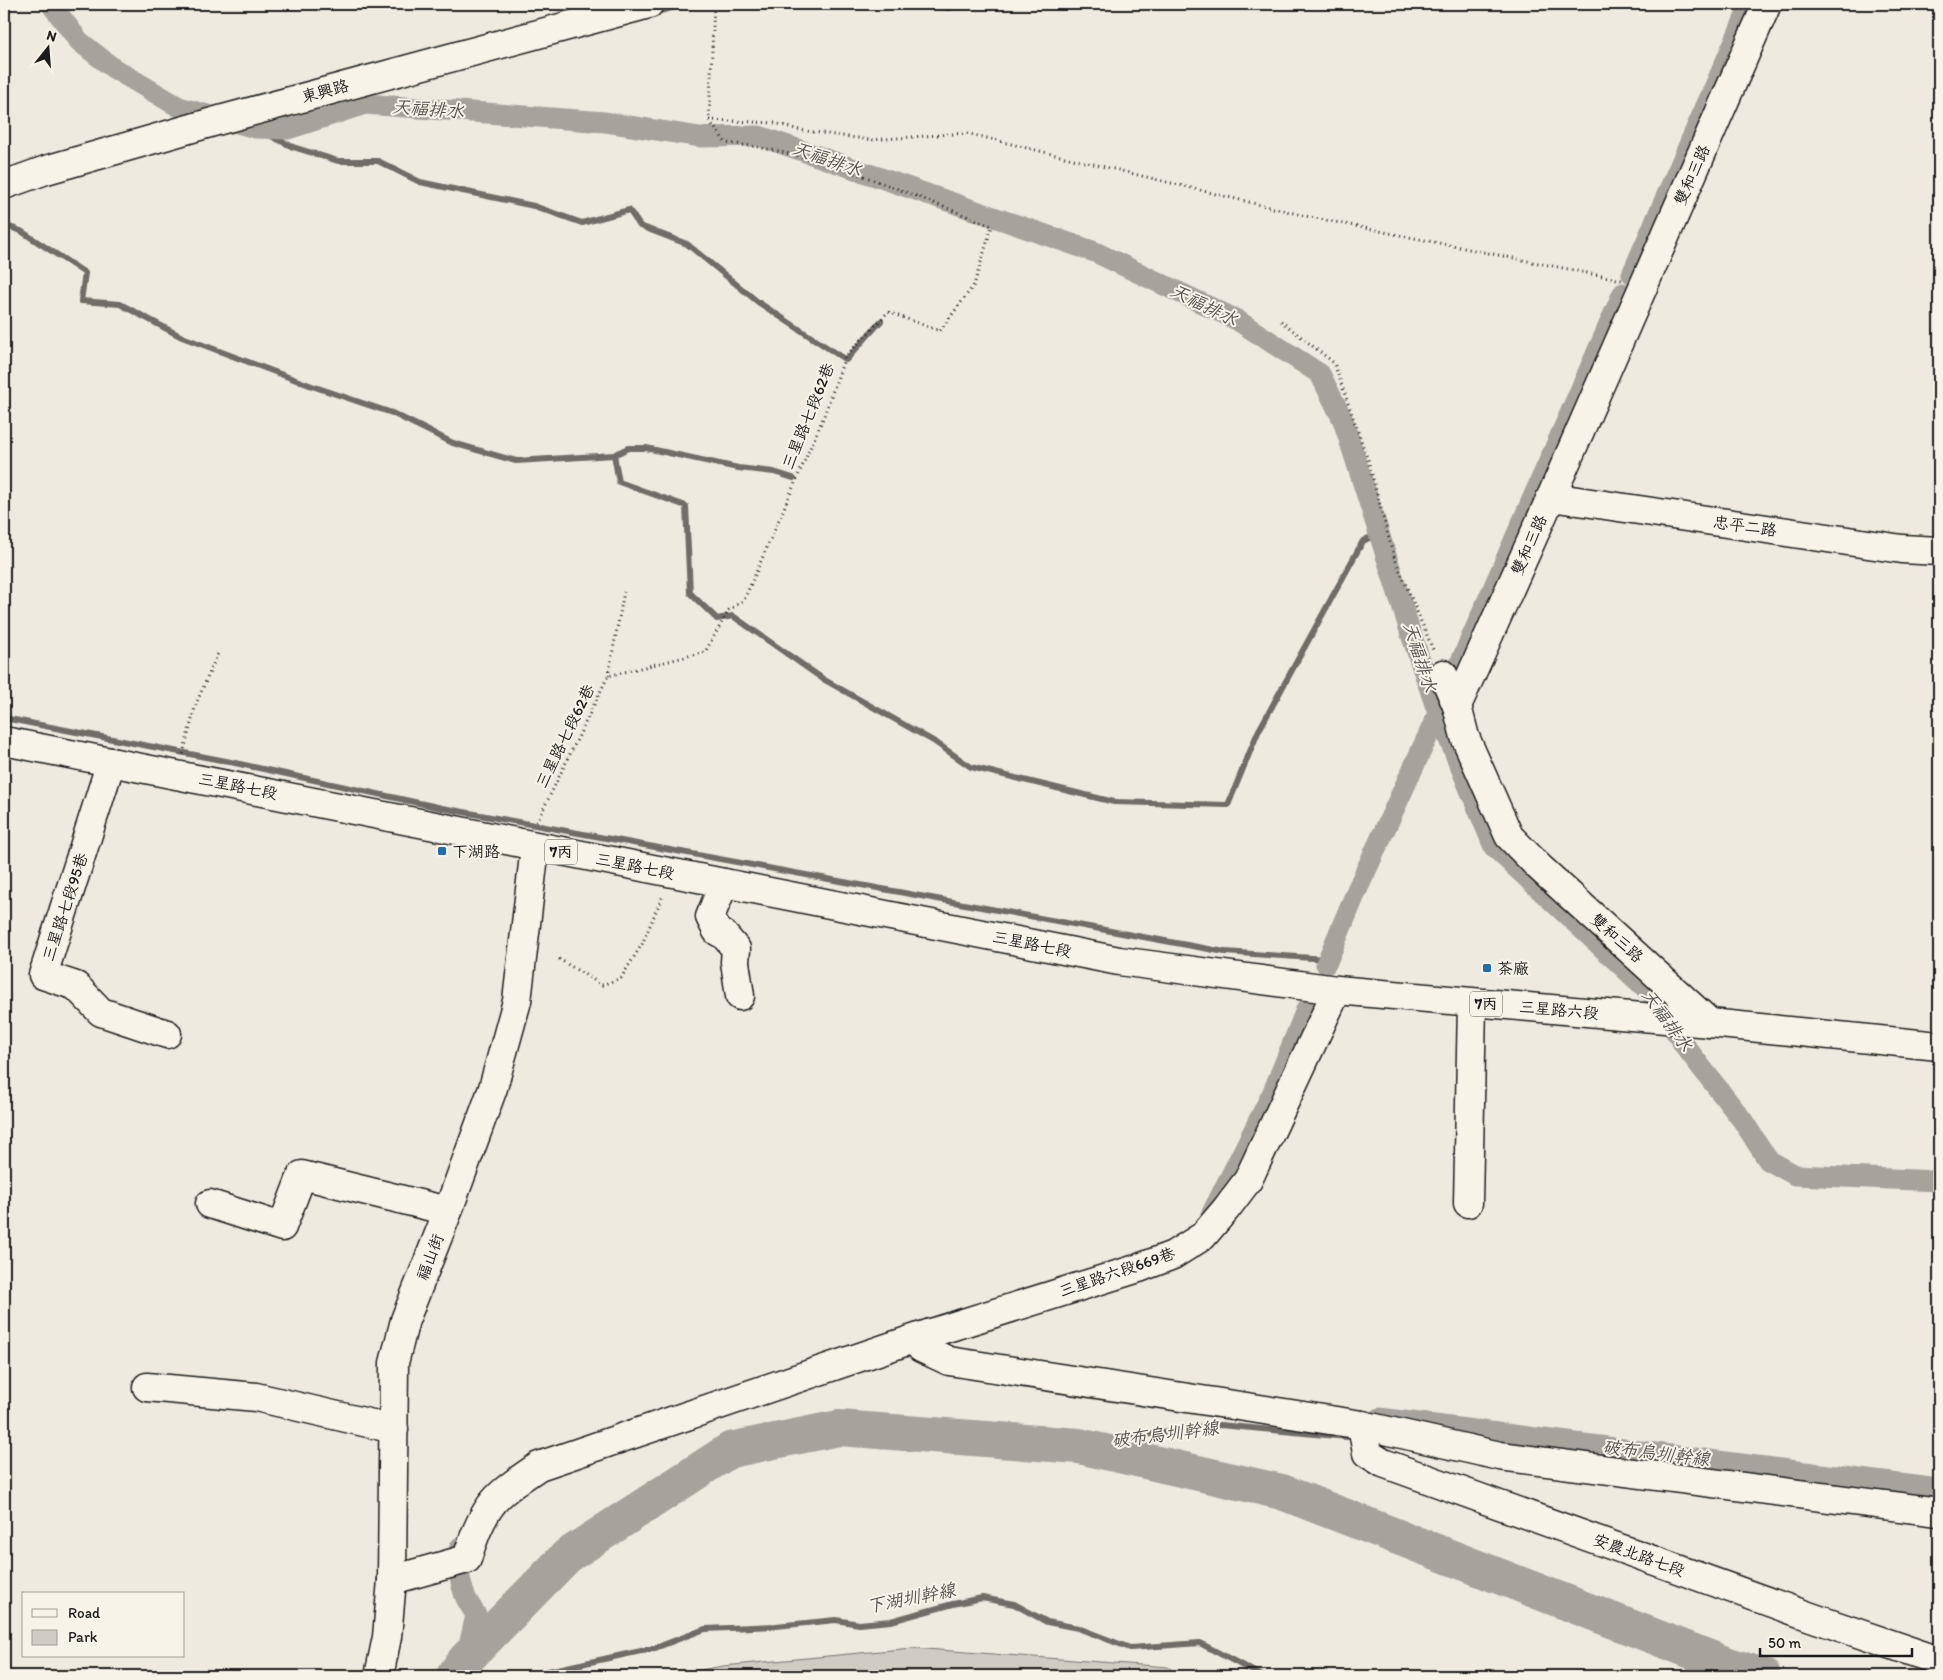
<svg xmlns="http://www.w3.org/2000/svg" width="1943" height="1680" font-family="Itim,'LXGW WenKai TC',sans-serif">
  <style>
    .green { fill: #cfccc3; stroke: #767470 }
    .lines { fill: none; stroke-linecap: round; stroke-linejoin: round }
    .stream { stroke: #6f6d69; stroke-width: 6 }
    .canal { stroke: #a6a39d; stroke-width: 21 }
    .river { stroke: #a6a39d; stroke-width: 36 }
    .minor-casing { stroke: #1c1c1c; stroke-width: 31 }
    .major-casing { stroke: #1c1c1c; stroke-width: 31 }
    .path { stroke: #1c1c1c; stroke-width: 3; stroke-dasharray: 1 4; stroke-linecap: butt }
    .minor { stroke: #f7f3e8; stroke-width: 28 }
    .major { stroke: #f7f3e8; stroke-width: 28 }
    .poi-dot { fill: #1f6fb2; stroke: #f7f3e8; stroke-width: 2 }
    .labels { text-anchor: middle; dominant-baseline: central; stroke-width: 4; stroke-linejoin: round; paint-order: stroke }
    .shield { fill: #f7f3e8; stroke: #5e5c59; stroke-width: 1 }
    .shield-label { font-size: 15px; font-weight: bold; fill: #1c1c1c }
    .street-label { font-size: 16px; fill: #1c1c1c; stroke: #f7f3e8 }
    .poi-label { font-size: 16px; fill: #1c1c1c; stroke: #f7f3e8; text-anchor: start }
    .water-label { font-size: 18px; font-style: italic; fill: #535250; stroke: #f7f3e8 }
  </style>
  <rect width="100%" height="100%" fill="#eeeae0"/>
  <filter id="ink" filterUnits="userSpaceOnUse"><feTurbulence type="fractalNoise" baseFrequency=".02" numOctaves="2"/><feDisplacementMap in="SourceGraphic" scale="10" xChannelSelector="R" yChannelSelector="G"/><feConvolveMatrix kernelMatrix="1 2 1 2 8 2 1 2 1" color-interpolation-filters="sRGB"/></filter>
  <g filter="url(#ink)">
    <path class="green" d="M912 1648 1168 1667 1180 1676H665L723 1666Z"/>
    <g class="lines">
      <g class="stream">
        <path d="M926 4 949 8 962 4"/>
        <path d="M653 13 685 4"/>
        <path d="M255 128 293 147 338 161H378L420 182 534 206 582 223 629 210 640 226 687 244 758 302 846 360 881 321"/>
        <path d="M229 131 289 115"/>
        <path d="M4 225 21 231 85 273 81 301 120 304 182 337 312 386 392 413 453 443 516 461 614 455 619 482 686 506 690 593 717 619 733 616 823 679 935 742 971 767 1114 802 1228 805 1258 732 1363 541 1379 533"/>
        <path d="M614 455 628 448H646L738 468 774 472 793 478"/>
        <path d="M4 718 226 761 442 808 1225 952 1327 959"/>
        <path d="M1079 1446 1187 1428 1220 1425 1358 1438"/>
        <path d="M525 1676 655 1648 705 1629 776 1626 836 1620 859 1624 891 1621 953 1604 982 1598 1014 1604 1047 1622 1078 1628 1130 1648 1200 1643 1262 1676"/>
      </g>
      <g class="canal">
        <path d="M51 4 79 41 113 68 179 107 255 128 288 129 365 104 605 122 700 137 759 136 1095 252 1237 320 1320 374 1343 420 1411 634 1438 713 1494 847 1652 994 1684 1045 1743 1121 1768 1160 1795 1175 1939 1181"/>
        <path d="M1632 274 1751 4"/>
        <path d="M1326 964 1357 890 1432 727 1623 293"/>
        <path d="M1211 1215 1273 1092 1306 1010"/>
        <path d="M1380 1418 1939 1489"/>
        <path d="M460 1547C455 1558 461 1587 466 1598 469 1604 473 1610 476 1615L466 1659"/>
      </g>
      <path class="river" d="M454 1676 466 1659 567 1556 730 1450 839 1428 1079 1446 1282 1492 1725 1664 1763 1676"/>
      <g class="minor-casing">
        <g id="minor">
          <path d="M4 185 46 170 220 120 649 4"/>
          <path d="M1551 497 1902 549 1939 551"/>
          <path d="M1443 674 1457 706 1465 737 1509 836 1539 867 1710 1023"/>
          <path d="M1457 706 1551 497 1767 4"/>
          <path d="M111 762 43 975 76 986 101 1012 167 1034"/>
          <path d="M724 883 710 917 717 931 724 935 736 949 735 962 740 996"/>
          <path d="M1468 1203 1472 1003"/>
          <path d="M210 1204 282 1227 302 1175 448 1211"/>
          <path d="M931 1333 923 1339 921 1348 949 1361 1362 1425 1500 1456 1939 1512"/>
          <path d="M147 1387 256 1397 394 1429"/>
          <path d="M1362 1425 1367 1453 1383 1463 1811 1617 1939 1661"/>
          <path d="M392 1580 467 1559C473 1538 484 1509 501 1494 513 1483 526 1475 539 1466L931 1333 1139 1268 1173 1255 1203 1236 1226 1209 1248 1180 1337 990"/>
          <path d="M379 1676 387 1637 392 1580 394 1363 405 1320 448 1211 493 1088 517 1001 535 847"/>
        </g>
      </g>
      <g class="major-casing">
        <path id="major" d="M4 741 1119 961 1337 990 1710 1023 1939 1046"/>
      </g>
      <g class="path">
        <path d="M709 120 775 123 799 130 871 140 966 133 1310 217 1622 280"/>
        <path d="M1281 321 1334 363 1368 460 1393 554 1434 652"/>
        <path d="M608 676 624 592"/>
        <path d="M183 754 196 704 219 651"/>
        <path d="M537 822 608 676 705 652 729 610 744 600 822 421 845 357 888 312 940 331 974 285 992 226C906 193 819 152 726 143L709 120 714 4"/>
        <path d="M559 959 602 985 621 978 642 944 663 895"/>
      </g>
      <use href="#minor" class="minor"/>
      <use href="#major" class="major"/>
    </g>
  </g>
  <g class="poi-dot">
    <rect x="437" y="846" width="10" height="10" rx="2.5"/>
    <rect x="1482" y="963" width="10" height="10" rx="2.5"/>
  </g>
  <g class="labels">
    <g class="shield">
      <rect x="545" y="839.5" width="32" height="25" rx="4"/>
      <rect x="1470" y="991.5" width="32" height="25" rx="4"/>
    </g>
    <g class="shield-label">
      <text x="561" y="852">7丙</text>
      <text x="1486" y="1004">7丙</text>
    </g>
    <g class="street-label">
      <text transform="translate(325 91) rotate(-15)">東興路</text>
      <text transform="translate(1692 175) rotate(-66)">雙和三路</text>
      <text transform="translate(808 416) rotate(-68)">三星路七段62巷</text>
      <text transform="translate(1745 526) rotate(8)">忠平二路</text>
      <text transform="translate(1529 545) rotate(-66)">雙和三路</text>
      <text transform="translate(565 736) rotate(-64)">三星路七段62巷</text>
      <text transform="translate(238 786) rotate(11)">三星路七段</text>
      <text transform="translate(635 866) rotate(11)">三星路七段</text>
      <text transform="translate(65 907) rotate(-72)">三星路七段95巷</text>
      <text transform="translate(1617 938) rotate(42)">雙和三路</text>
      <text transform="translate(1032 944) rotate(11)">三星路七段</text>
      <text transform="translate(1559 1010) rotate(5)">三星路六段</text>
      <text transform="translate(430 1257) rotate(-69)">福山街</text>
      <text transform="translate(1117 1272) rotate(-19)">三星路六段669巷</text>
      <text transform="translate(1639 1555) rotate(20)">安農北路七段</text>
    </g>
    <g class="poi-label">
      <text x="452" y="851">下湖路</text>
      <text x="1497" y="968">茶廠</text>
    </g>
    <g class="water-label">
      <text transform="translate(428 109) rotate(4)">天福排水</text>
      <text transform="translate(827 159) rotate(19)">天福排水</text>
      <text transform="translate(1204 305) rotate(26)">天福排水</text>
      <text transform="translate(1420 657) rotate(72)">天福排水</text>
      <text transform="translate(1667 1020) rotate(54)">天福排水</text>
      <text transform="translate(1165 1434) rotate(-7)">破布烏圳幹線</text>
      <text transform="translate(1656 1453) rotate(7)">破布烏圳幹線</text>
      <text transform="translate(911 1598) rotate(-11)">下湖圳幹線</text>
    </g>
  </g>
  <rect width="1943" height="1680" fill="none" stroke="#f7f3e8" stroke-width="20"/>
  <rect x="10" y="10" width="1923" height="1660" fill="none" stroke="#1c1c1c" stroke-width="2" filter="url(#ink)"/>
  <rect x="22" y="1592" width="162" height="65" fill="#f7f3e8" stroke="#9f9d96"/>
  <rect x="32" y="1609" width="25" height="8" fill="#f7f3e8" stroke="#9f9d96"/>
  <text x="68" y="1618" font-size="15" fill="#1c1c1c">Road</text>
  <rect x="32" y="1630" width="25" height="15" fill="#cfccc3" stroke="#9f9d96"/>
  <text x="68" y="1642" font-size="15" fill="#1c1c1c">Park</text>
  <g transform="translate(48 48) rotate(17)" stroke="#f7f3e8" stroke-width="4" paint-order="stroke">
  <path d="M0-4L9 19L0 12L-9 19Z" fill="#1c1c1c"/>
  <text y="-8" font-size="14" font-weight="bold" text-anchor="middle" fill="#1c1c1c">N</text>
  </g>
  <path d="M1760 1648v8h152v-8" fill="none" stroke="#1c1c1c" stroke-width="2.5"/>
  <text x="1768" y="1648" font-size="15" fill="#1c1c1c" stroke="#f7f3e8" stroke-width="4" paint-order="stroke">50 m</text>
</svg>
